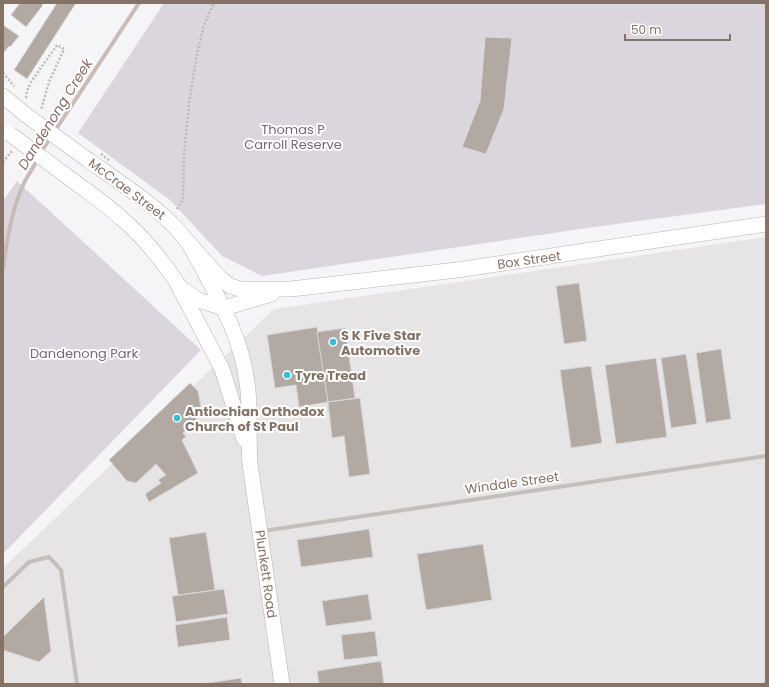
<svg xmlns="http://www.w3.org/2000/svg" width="769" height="687" font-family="Poppins,sans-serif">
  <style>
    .built { fill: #e6e4e5 }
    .green { fill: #dbd6de }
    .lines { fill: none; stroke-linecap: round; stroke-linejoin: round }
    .stream { stroke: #c8bbb8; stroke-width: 4 }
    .building { fill: #b2a9a3; stroke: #d7d7d9 }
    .secondary-casing { stroke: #bab3ae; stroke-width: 16 }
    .path { stroke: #bdb9b7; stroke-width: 2.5; stroke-dasharray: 2 2; stroke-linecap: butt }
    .street { stroke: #c5bfbc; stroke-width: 4 }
    .secondary { stroke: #fff; stroke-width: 15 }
    .secondary-bridge-casing { stroke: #bab3ae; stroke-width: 16; stroke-linecap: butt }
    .path-bridge { stroke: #bdb9b7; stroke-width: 2.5; stroke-dasharray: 2 2; stroke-linecap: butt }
    .secondary-bridge { stroke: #fff; stroke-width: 15 }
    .poi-dot { fill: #2dc0df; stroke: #fff; stroke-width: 1.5 }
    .labels { text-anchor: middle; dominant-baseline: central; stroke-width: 4; stroke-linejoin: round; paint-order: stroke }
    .park-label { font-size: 13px; fill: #77667c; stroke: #fff }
    .street-label { font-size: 13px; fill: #857367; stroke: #fff }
    .poi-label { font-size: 13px; font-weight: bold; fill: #857367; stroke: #fff; text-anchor: start }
    .water-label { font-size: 14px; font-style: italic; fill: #886e69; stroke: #fff }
  </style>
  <rect width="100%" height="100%" fill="#f5f5f8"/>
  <path class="built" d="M766 237V684H3V568L274 309Z"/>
  <g class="green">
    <path d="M164 3H766V204L594 227 262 276 222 256 170 200 78 133Z"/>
    <path d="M17 181 201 350 3 554V201Z"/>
  </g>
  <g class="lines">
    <g class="stream">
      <path d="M41 152 139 3"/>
      <path d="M3 268C7 240 12 208 24 183 28 175 34 167 38 158"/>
    </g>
  </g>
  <g class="building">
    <path d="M20 3H41L43 5 26 27 11 15Z"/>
    <path d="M57 3H76L27 79 14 70Z"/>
    <path d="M3 25 19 36 10 47 9 46 4 52 3 51Z"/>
    <path d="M485 37 512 38 504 109 486 154 462 147 480 101Z"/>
    <path d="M579 283 587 341 564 344 556 286Z"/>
    <path d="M317 327 328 402 299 407 296 385 275 388 267 335Z"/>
    <path d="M345 328 355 398 328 402 317 332Z"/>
    <path d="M721 349 731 419 706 423 696 353Z"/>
    <path d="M686 354 697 424 671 428 661 358Z"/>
    <path d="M656 358 667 437 616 444 605 365Z"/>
    <path d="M591 366 602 443 571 448 560 370Z"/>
    <path d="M190 383 198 391 202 413 183 433 186 437 182 440 198 473 149 502 145 494 161 483 158 480 166 475 156 464 136 483 127 481 109 460Z"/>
    <path d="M360 398 370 474 349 477 344 436 332 438 328 402Z"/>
    <path d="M369 529 373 557 301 567 297 540Z"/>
    <path d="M206 532 215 590 178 595 169 538Z"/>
    <path d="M483 544 492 600 426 610 417 554Z"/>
    <path d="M224 589 228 614 176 622 172 596Z"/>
    <path d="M368 594 372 620 326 626 322 601Z"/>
    <path d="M44 597 51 651 39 662 3 650V637Z"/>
    <path d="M227 617 230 640 178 647 175 625Z"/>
    <path d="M375 631 378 656 344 660 341 635Z"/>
    <path d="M381 661 384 684H319L317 671Z"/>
    <path d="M241 678 242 684H201Z"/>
  </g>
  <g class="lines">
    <g class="secondary-casing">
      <g id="secondary">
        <path d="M3 96 26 115"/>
        <path d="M88 160C115 179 149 201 172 224 188 239 197 258 207 277 225 310 242 343 247 382 251 409 248 436 250 464L282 684"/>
        <path d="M72 180C88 192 106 204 121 218 143 236 160 258 176 281L222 369 244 439"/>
        <path d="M188 242 220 278 230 286 240 289H291L457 270 766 224"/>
        <path d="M181 288 198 300 224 308 272 294"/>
      </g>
    </g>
    <g class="path">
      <path d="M3 73 14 86"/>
      <path d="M26 98 27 91 31 82 57 45 64 49 49 82 41 110"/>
      <path d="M3 162 12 151"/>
      <path d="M177 209 183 200 184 155 189 104 196 59 204 25 214 3"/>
    </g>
    <g class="street">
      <path d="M263 531 766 456"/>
      <path d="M3 587 29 562 49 557 61 570 77 684"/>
      <path d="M764 684H766"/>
    </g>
    <use href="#secondary" class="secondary"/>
    <g class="secondary-bridge-casing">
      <g id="secondary-bridge">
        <path d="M26 115 88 160"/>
        <path d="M10 134 72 180"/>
      </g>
    </g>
    <path class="path-bridge" d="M101 154 110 161"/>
    <use href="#secondary-bridge" class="secondary-bridge"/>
  </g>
  <g class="poi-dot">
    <circle cx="333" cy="342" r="4"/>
    <circle cx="287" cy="375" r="4"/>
    <circle cx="177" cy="418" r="4"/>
  </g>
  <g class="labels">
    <g class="park-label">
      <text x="293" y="129">Thomas P<tspan x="293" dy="15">Carroll Reserve</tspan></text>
      <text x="84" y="353">Dandenong Park</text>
    </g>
    <g class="street-label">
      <text transform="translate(127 189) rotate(37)">McCrae Street</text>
      <text transform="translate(529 260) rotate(-8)">Box Street</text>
      <text transform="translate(512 483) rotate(-8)">Windale Street</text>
      <text transform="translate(266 574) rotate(82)">Plunkett Road</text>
    </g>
    <g class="poi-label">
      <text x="341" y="335">S K Five Star<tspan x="341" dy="15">Automotive</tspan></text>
      <text x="295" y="375">Tyre Tread</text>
      <text x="185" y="411">Antiochian Orthodox<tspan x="185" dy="15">Church of St Paul</tspan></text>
    </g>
    <g class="water-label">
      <text transform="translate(55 114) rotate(-58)">Dandenong Creek</text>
    </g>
  </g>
  <rect width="769" height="687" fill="none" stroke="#857367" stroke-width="8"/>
  <path d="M625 34v6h105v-6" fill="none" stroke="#857367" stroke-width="2"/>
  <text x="631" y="34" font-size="12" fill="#857367" stroke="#ffffff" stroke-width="3" paint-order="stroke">50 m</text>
</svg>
